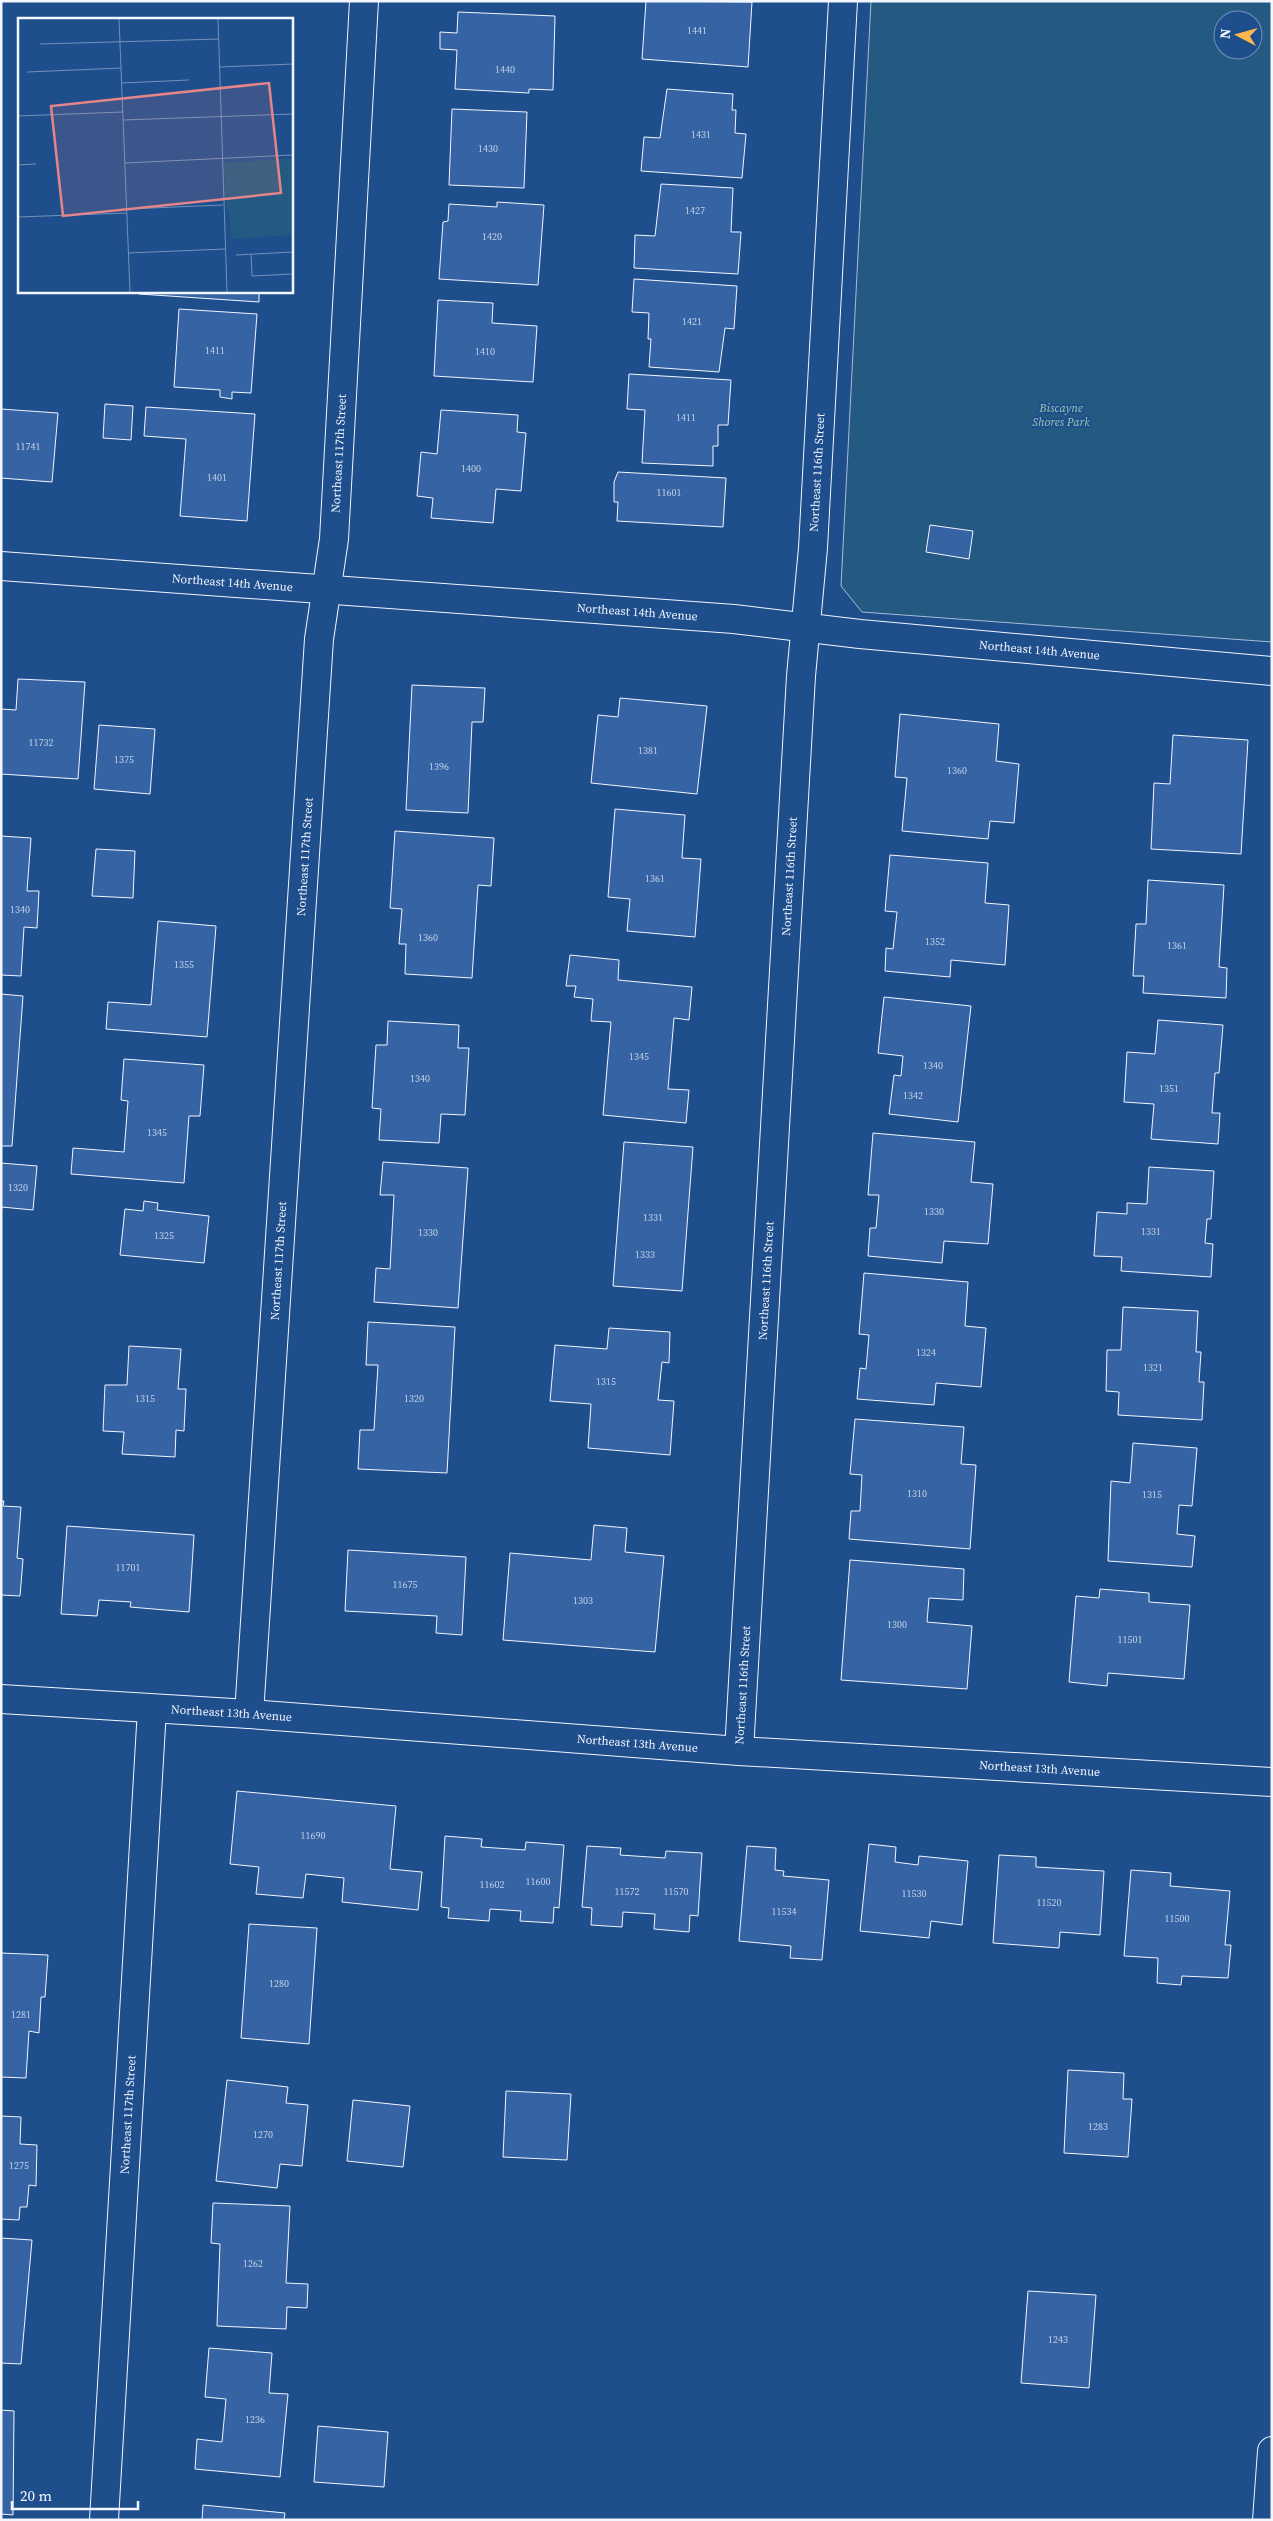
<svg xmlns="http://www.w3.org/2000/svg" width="1273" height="2521" font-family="'Source Serif 4',serif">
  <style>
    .green { fill: #245a82; stroke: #a8bbd7; fill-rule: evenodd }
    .building { fill: #3563a3; stroke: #f2f6ff }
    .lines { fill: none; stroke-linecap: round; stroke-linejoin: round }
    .street-casing { stroke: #f2f6ff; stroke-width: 30 }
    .secondary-casing { stroke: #f2f6ff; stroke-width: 30 }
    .street { stroke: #1f4e8c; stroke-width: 28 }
    .secondary { stroke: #1f4e8c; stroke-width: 28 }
    .labels { text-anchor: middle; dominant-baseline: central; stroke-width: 4; stroke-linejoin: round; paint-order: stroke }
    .number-label { font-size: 10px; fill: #c3d1e8 }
    .park-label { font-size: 12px; font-style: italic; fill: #97c8a6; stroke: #1f4e8c }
    .street-label { font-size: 12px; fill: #f2f6ff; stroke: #1f4e8c }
    .inset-road { fill: none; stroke: #7391ba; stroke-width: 1 }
    .view { fill: #e38589; fill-opacity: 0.15; stroke: #e38589; stroke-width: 2.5 }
    .inset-edge { fill: none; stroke: #f2f6ff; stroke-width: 2.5 }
  </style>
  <rect width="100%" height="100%" fill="#1f4e8c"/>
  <path class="green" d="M871 1H1272V642L862 612 841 586ZM1223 20H1253V50H1223Z"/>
  <g class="building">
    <path d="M646 1 752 2 748 67 642 59Z"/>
    <path d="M458 12 555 16 553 90 529 89V93L455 89 457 50 440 49V32L457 33Z"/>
    <path d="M667 89 733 94 732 110H736L735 133 746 134 742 178 641 171 644 137 660 138Z"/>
    <path d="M452 109 527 112 524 188 449 185Z"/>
    <path d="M661 184 733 188 731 232H741L738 274 634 268 635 235 655 236Z"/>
    <path d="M497 202 544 205 538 285 439 279 443 222 448 221 449 204 497 207Z"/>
    <path d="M634 279 737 286 734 329 725 328 719 372 649 367 651 339H648L649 313 632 312Z"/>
    <path d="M139 291H259V302L139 294Z"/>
    <path d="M438 300 493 303 492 323 537 326 533 382 434 376Z"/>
    <path d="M179 309 257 314 251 393 232 392V399L220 397V390L174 387Z"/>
    <path d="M629 374 731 380 728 425H718V446H713V466L642 463 645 410 627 409Z"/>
    <path d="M105 404 133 406 131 440 103 438Z"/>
    <path d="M146 407 255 414 247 521 180 516 186 439 144 436Z"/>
    <path d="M1 409 58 413 52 482 1 478Z"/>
    <path d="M441 410 518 415 517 432 526 433 521 491 496 489 493 523 431 518 433 498 417 496 421 452 437 454Z"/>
    <path d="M618 472 726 478 723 527 617 521 618 502H614V482Z"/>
    <path d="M930 525 973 531 969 559 926 552Z"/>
    <path d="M18 679 85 682 78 779 1 774V709L16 710Z"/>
    <path d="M412 685 485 688 483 722H472L468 813 406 810Z"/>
    <path d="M620 698 707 706 697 794 591 783 598 715 618 717Z"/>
    <path d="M900 714 999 724 996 761 1019 764 1014 823 990 821 988 839 902 831 907 778 895 777Z"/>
    <path d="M99 725 155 729 150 794 94 789Z"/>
    <path d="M1173 735 1248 740 1241 854 1151 849 1154 783 1170 784Z"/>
    <path d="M615 809 685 815 682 858 701 859 695 937 627 931 630 899 608 897Z"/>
    <path d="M395 831 494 838 491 886 478 885 472 978 405 974 406 944H399L402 909 390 908Z"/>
    <path d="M1 836 31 838 27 891H39L37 928 24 927 21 976 1 975Z"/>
    <path d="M96 849 135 851 133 898 92 896Z"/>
    <path d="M890 855 988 863 985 903 1009 905 1005 965 951 960 950 977 885 971 886 948 893 949 897 912 885 911Z"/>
    <path d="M1148 880 1224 885 1219 967 1227 968 1226 998 1143 993 1144 976H1133L1136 924H1146Z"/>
    <path d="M158 921 216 926 207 1037 106 1029 108 1002 151 1005Z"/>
    <path d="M570 955 619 960 618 980 692 987 689 1020 674 1018 668 1089 689 1090 686 1123 603 1115 611 1022 591 1021 593 999 574 997 576 986H566Z"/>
    <path d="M1 994 23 996 12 1146H1Z"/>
    <path d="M884 997 971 1006 958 1122 889 1114 894 1075 901 1076 903 1056 878 1053Z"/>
    <path d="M1158 1020 1223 1025 1219 1073H1215L1212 1113H1220L1218 1144 1151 1139 1154 1104 1124 1102 1127 1052 1155 1054Z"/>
    <path d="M388 1021 459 1025 458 1048H469L465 1115 441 1114 439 1143 379 1140 381 1109 372 1108 376 1045H387Z"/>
    <path d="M124 1059 204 1065 200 1116H189L184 1183 71 1174 73 1148 124 1152 128 1101 121 1100Z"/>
    <path d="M873 1133 975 1142 971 1182 993 1184 988 1244 944 1241 942 1263 868 1256 870 1228H876L879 1195H868Z"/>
    <path d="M624 1142 693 1147 682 1291 613 1286Z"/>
    <path d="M383 1162 468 1168 458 1308 374 1302 376 1268 390 1269 394 1195H380Z"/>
    <path d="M1 1163 37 1166 33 1210 2 1207 1 1215Z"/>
    <path d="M1149 1167 1214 1171 1211 1219H1207L1205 1243 1213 1244 1211 1277 1121 1271 1122 1257 1094 1256 1097 1212 1127 1214V1203L1147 1204Z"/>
    <path d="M144 1201 158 1203 157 1210 209 1216 204 1263 120 1255 125 1209 143 1211Z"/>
    <path d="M864 1273 968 1282 965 1326 986 1328 981 1387 936 1383 934 1405 857 1399 860 1368 866 1369 869 1335 859 1334Z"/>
    <path d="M1123 1307 1198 1311 1196 1352H1201L1199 1382H1204L1202 1420 1118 1415 1119 1392 1106 1391 1107 1350H1121Z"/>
    <path d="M368 1322 455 1327 447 1473 358 1469 360 1430H374L378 1365H366Z"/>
    <path d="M609 1328 670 1332 669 1363 662 1362 658 1400 674 1401 670 1455 588 1448 591 1404 550 1401 555 1345 607 1349Z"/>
    <path d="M129 1346 181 1349 178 1389H186L184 1431 176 1430 175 1457 122 1454 124 1432 103 1431 105 1385H127Z"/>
    <path d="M855 1419 964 1427 961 1464 976 1465 970 1549 849 1539 851 1511H860L862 1475 850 1474Z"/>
    <path d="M1133 1443 1197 1448 1192 1506 1179 1505 1177 1534 1195 1536 1192 1567 1108 1561 1111 1481 1130 1483Z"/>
    <path d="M1 1501H4L3 1506 21 1507 17 1558 23 1559 20 1596 1 1595Z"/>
    <path d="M594 1525 627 1528 625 1552 664 1556 655 1652 503 1640 510 1553 591 1560Z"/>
    <path d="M67 1526 194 1535 189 1612 130 1607 131 1602 99 1600 97 1616 61 1614Z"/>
    <path d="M348 1550 466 1557 462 1635 436 1633 437 1616 345 1611Z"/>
    <path d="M850 1560 964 1569 963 1600 929 1598 927 1622 972 1626 967 1689 841 1680Z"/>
    <path d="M1100 1589 1149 1593V1602L1190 1605 1184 1679 1108 1673 1107 1686 1069 1682 1076 1596 1099 1598Z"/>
    <path d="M237 1791 396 1806 390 1869 422 1872 418 1910 342 1902 344 1878 306 1874 303 1898 256 1894 259 1867 230 1864Z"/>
    <path d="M445 1836 482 1839 481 1847 525 1850 526 1842 564 1845 559 1908 554 1907 553 1923 520 1921 521 1911 490 1909 489 1921 448 1918 449 1908 441 1907Z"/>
    <path d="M869 1844 896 1847 895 1862 918 1865 919 1856 968 1861 962 1925 931 1921 929 1938 860 1931Z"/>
    <path d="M587 1846 621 1848 620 1855 665 1858 666 1851 702 1853 698 1916 690 1915 689 1932 654 1929 655 1914 623 1912 622 1927 591 1925 592 1908 582 1907Z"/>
    <path d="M747 1846 776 1848 775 1870 784 1871 783 1876 829 1880 822 1960 790 1958 791 1946 739 1941Z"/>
    <path d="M999 1855 1036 1857V1867L1104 1871 1100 1935 1060 1932 1059 1948 993 1943Z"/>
    <path d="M1131 1870 1171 1873 1170 1886 1230 1891 1225 1945H1231L1228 1978 1182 1976 1181 1985 1157 1983 1158 1958 1124 1956Z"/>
    <path d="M249 1924 317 1928 309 2044 241 2038Z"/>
    <path d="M1 1953 48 1955 45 1997H41L39 2033 29 2031 26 2078 1 2077Z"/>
    <path d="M1068 2070 1124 2073 1123 2099H1132L1128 2157 1064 2153Z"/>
    <path d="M227 2080 288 2087 286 2103 308 2105 302 2166 280 2164 277 2188 216 2181Z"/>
    <path d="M506 2091 571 2094 567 2160 503 2157Z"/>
    <path d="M353 2100 410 2106 403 2167 347 2161Z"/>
    <path d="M1 2116 21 2117 20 2144 37 2145 36 2186 29 2185 27 2207H20L19 2220 1 2219Z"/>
    <path d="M213 2203 290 2206 286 2283 308 2284 307 2308 287 2307 286 2329 217 2326 220 2244 211 2243Z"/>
    <path d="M1 2238 32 2240 21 2364 1 2363Z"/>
    <path d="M1028 2291 1096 2295 1089 2388 1021 2383Z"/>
    <path d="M209 2348 272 2353 269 2393 288 2394 280 2477 195 2469 197 2439 222 2442 226 2399 205 2397Z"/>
    <path d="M1 2410 14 2411 13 2515 1 2514Z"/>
    <path d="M318 2426 388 2432 384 2487 314 2482Z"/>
    <path d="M203 2505 285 2513 284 2520H202Z"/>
  </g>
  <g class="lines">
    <g class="street-casing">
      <g id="street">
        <path id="s1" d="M1 566 734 619 860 634 1272 671"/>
        <path id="s2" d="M249 1714 319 639 334 539 364 1"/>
        <path id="s3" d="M739 1751 801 676 813 548 843 1"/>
        <path id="s4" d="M104 2520 152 1709"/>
        <path d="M1267 2520 1272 2451"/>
      </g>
    </g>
    <g class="secondary-casing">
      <g id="secondary">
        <path id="s5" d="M1 1699 249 1714 739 1751 1272 1782"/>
      </g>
    </g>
    <use href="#street" class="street"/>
    <use href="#secondary" class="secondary"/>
  </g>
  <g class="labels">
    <g class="number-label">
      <text x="697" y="30">1441</text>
      <text x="505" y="69">1440</text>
      <text x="701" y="134">1431</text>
      <text x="488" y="148">1430</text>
      <text x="695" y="210">1427</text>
      <text x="492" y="236">1420</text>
      <text x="692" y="321">1421</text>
      <text x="215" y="350">1411</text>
      <text x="485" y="351">1410</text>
      <text x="686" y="417">1411</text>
      <text x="28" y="446">11741</text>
      <text x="471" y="468">1400</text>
      <text x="217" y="477">1401</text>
      <text x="669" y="492">11601</text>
      <text x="41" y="742">11732</text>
      <text x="648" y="750">1381</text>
      <text x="124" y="759">1375</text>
      <text x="439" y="766">1396</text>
      <text x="957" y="770">1360</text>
      <text x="655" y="878">1361</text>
      <text x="20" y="909">1340</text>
      <text x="428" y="937">1360</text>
      <text x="935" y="941">1352</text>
      <text x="1177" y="945">1361</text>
      <text x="184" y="964">1355</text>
      <text x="639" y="1056">1345</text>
      <text x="933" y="1065">1340</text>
      <text x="420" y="1078">1340</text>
      <text x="1169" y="1088">1351</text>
      <text x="913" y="1095">1342</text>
      <text x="157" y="1132">1345</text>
      <text x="18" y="1187">1320</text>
      <text x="934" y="1211">1330</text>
      <text x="653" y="1217">1331</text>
      <text x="1151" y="1231">1331</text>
      <text x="428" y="1232">1330</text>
      <text x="164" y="1235">1325</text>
      <text x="645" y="1254">1333</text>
      <text x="926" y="1352">1324</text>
      <text x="1153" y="1367">1321</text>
      <text x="606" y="1381">1315</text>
      <text x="145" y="1398">1315</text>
      <text x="414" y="1398">1320</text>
      <text x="917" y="1493">1310</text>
      <text x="1152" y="1494">1315</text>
      <text x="128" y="1567">11701</text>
      <text x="405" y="1584">11675</text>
      <text x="583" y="1600">1303</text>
      <text x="897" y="1624">1300</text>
      <text x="1130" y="1639">11501</text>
      <text x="313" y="1835">11690</text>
      <text x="538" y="1881">11600</text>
      <text x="492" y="1884">11602</text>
      <text x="627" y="1891">11572</text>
      <text x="676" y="1891">11570</text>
      <text x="914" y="1893">11530</text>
      <text x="1049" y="1902">11520</text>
      <text x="784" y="1911">11534</text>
      <text x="1177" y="1918">11500</text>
      <text x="279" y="1983">1280</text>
      <text x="21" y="2014">1281</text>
      <text x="1098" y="2126">1283</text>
      <text x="263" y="2134">1270</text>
      <text x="19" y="2165">1275</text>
      <text x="253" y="2263">1262</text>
      <text x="1058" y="2339">1243</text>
      <text x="255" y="2419">1236</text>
    </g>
    <g class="park-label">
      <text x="1061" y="408">Biscayne<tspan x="1061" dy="14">Shores Park</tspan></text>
    </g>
    <g class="street-label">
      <text stroke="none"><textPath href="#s2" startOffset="1264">Northeast 117th Street</textPath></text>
      <text stroke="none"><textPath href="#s3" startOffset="1281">Northeast 116th Street</textPath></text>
      <text stroke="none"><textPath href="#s1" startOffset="232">Northeast 14th Avenue</textPath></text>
      <text stroke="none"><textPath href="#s1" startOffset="638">Northeast 14th Avenue</textPath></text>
      <text stroke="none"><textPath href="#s1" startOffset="1042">Northeast 14th Avenue</textPath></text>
      <text stroke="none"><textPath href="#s2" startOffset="859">Northeast 117th Street</textPath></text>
      <text stroke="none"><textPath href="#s3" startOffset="876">Northeast 116th Street</textPath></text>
      <text stroke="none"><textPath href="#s2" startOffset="454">Northeast 117th Street</textPath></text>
      <text stroke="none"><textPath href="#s3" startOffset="471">Northeast 116th Street</textPath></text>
      <text stroke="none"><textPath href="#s3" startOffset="66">Northeast 116th Street</textPath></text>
      <text stroke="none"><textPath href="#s5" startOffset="231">Northeast 13th Avenue</textPath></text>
      <text stroke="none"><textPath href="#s5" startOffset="638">Northeast 13th Avenue</textPath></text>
      <text stroke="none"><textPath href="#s5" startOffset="1041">Northeast 13th Avenue</textPath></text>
      <text stroke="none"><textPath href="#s4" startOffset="406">Northeast 117th Street</textPath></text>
    </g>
  </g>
  <g transform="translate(18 18)">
    <rect width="275" height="275" fill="#1f4e8c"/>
    <path d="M275 140V217L213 221 211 191H208L206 145Z" fill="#245a82"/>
    <path class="inset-road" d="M101 1 112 274M200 1 209 274M22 26 201 21M202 49 275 46M9 54 103 50M104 65 171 62M0 98 105 94M105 102 275 96M107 145 275 137M0 147 18 146M109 191 205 187M0 199 109 195M110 235 207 231M233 236 234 258 275 256M218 237 275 234"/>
    <path class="view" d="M251 65 263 175 45 198 33 88Z"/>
    <rect width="275" height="275" class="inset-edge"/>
  </g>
  <rect width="1273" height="2521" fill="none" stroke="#f2f6ff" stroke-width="5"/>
  <g transform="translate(1238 35) rotate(276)"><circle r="24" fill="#1f4e8c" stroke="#7391ba"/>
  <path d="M0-4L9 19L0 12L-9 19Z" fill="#ffb74d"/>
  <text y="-8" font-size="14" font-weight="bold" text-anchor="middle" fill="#f2f6ff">N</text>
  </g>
  <path d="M12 2501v8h126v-8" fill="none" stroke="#f2f6ff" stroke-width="2.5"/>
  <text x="20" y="2501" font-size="15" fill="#f2f6ff" stroke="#1f4e8c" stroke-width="4" paint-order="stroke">20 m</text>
</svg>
